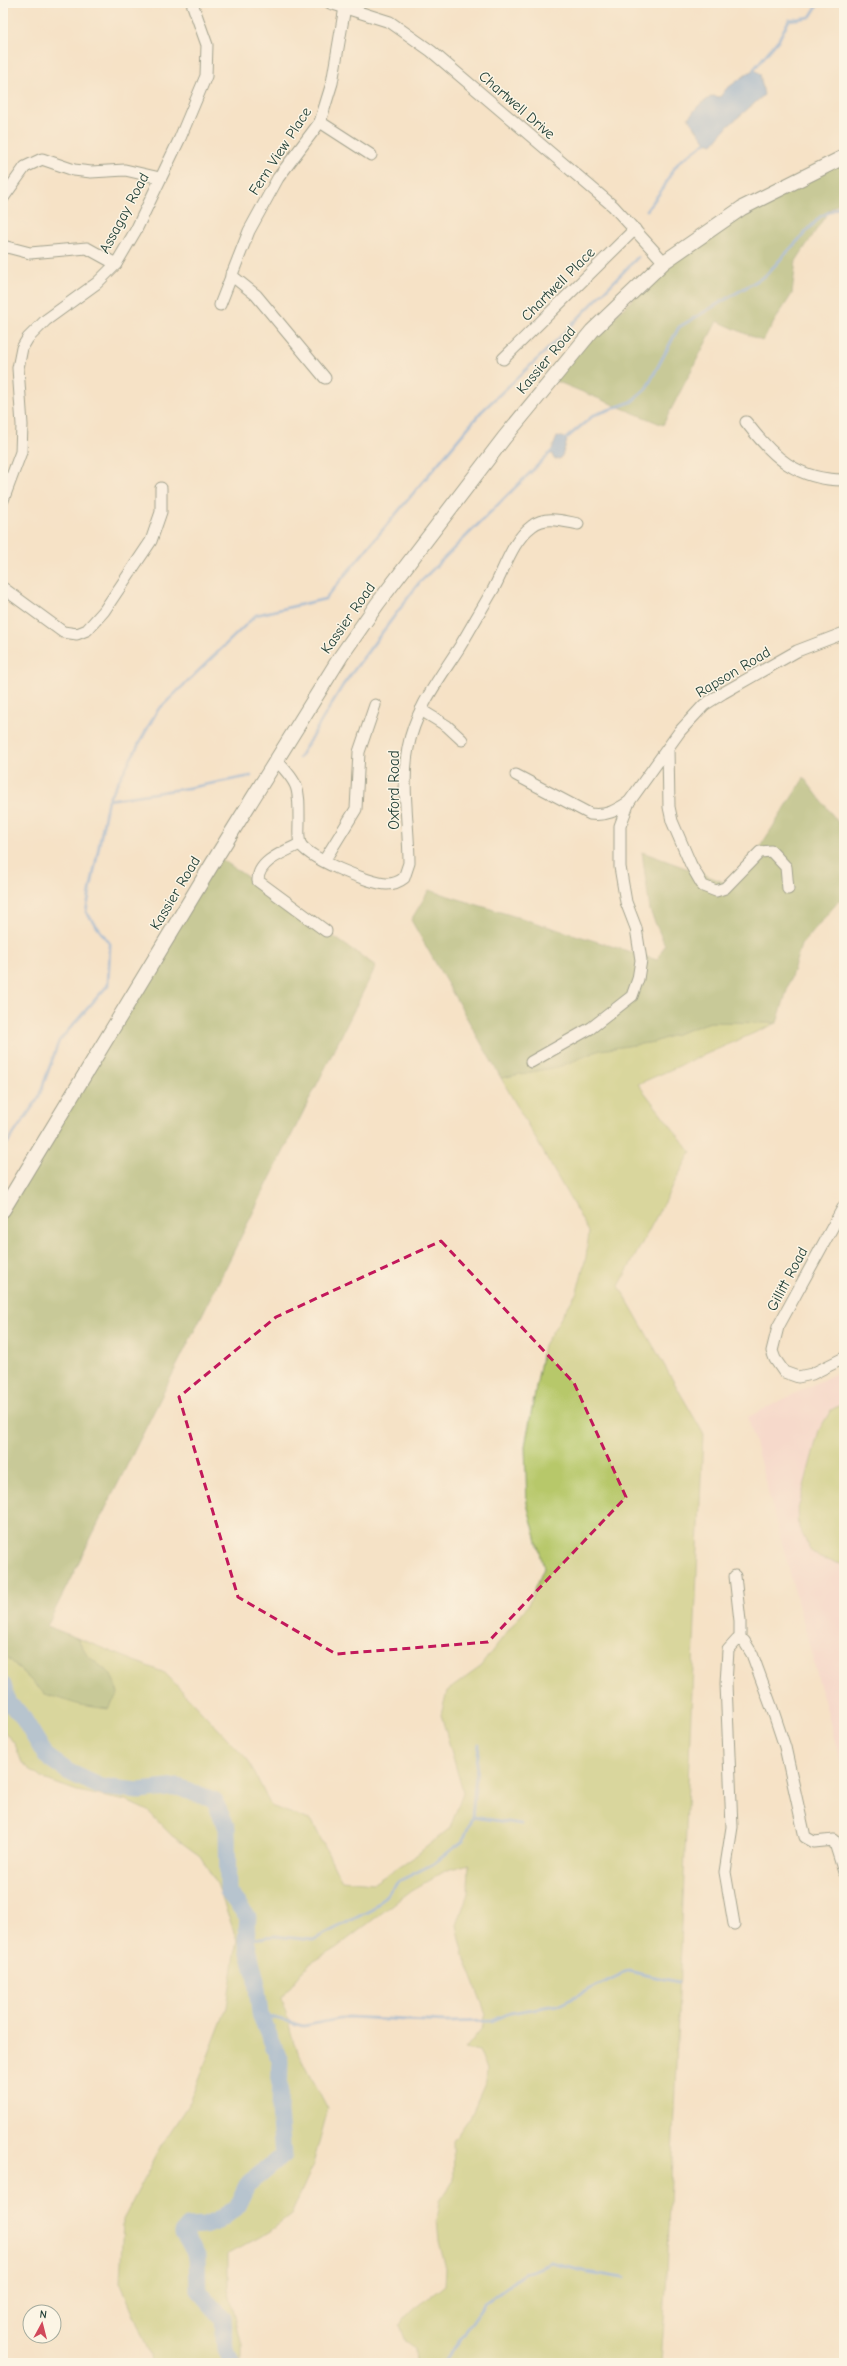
<svg xmlns="http://www.w3.org/2000/svg" width="847" height="2366" font-family="'Comic Neue',sans-serif">
  <style>
    .built { fill: #f7cfd0 }
    .green { fill: #b7c86b; stroke: #6b8250 }
    .forest { fill: #91ac5f; stroke: #58744a }
    .water { fill: #6a9fd7; stroke: #446e86 }
    .lines { fill: none; stroke-linecap: round; stroke-linejoin: round }
    .stream { stroke: #6a9fd7; stroke-width: 3 }
    .river { stroke: #6a9fd7; stroke-width: 17 }
    .minor-casing { stroke: #3f564a; stroke-width: 13 }
    .major-casing { stroke: #3f564a; stroke-width: 16 }
    .minor { stroke: #fff; stroke-width: 11 }
    .major { stroke: #fff; stroke-width: 14 }
    .marked { fill: none; stroke: #c2185b; stroke-width: 3; stroke-dasharray: 8 5; stroke-linejoin: round }
    .labels { text-anchor: middle; dominant-baseline: central; stroke-width: 3; stroke-linejoin: round; paint-order: stroke }
    .street-label { font-size: 15px; fill: #1f3d34; stroke: #fcf5e5 }
  </style>
  <rect width="100%" height="100%" fill="#fcf5e5"/>
  <filter id="ink" filterUnits="userSpaceOnUse"><feTurbulence type="fractalNoise" baseFrequency=".025" numOctaves="2"/><feDisplacementMap in="SourceGraphic" scale="8" xChannelSelector="R" yChannelSelector="G"/><feConvolveMatrix kernelMatrix="1 2 1 2 8 2 1 2 1" color-interpolation-filters="sRGB"/></filter>
  <filter id="wash" filterUnits="userSpaceOnUse"><feTurbulence type="fractalNoise" baseFrequency=".012" numOctaves="4" result="noise"/><feDisplacementMap in="SourceGraphic" scale="16" xChannelSelector="R" yChannelSelector="G"/><feGaussianBlur stdDeviation="0.9" result="paint"/><feColorMatrix in="noise" values="0 0 0 0 0 0 0 0 0 0 0 0 0 0 0 0 0 1.4 0 .05"/><feComposite in="paint" operator="in"/></filter>
  <g filter="url(#wash)">
    <rect width="100%" height="100%" fill="#f5e2c6"/>
    <path class="built" d="M844 1369V1775L748 1417Z"/>
    <g class="green">
      <path d="M710 1022 777 1023 638 1084 691 1152 619 1286 703 1433 667 2275 661 2363H416L415 2349 406 2342 400 2325C409 2308 430 2298 445 2285L446 2269 439 2240 437 2220 440 2201 454 2180 453 2141 470 2117 486 2081 487 2068 479 2052 465 2049 482 2028 486 2014 464 1956 457 1925 468 1893 469 1864 447 1870 412 1890 336 1948 308 1965 282 1997 294 2044 328 2109 312 2168 291 2215 269 2232 228 2254V2288L242 2345V2363H151L150 2355 120 2282 123 2220 161 2146 191 2100 227 2007 237 1940 217 1884 200 1856 171 1835 148 1811 126 1801 77 1791 41 1778 22 1763 15 1744 3 1730V1715L8 1704 3 1693V1653L45 1694 113 1676 88 1656 77 1638 165 1673 248 1760 271 1806 312 1821 341 1880 374 1883 415 1856 450 1828 463 1792 441 1715 447 1691 479 1668 528 1605 544 1568 527 1504 525 1446 544 1345 577 1292 586 1257 589 1232 501 1078 561 1066 600 1050 654 1042Z"/>
      <path d="M844 1403V1565L820 1558 812 1552 799 1528 798 1509 819 1430 831 1410Z"/>
    </g>
    <g class="forest">
      <path d="M844 157V200L830 209 796 261 792 294 762 341 717 321 663 425 551 379 693 240Z"/>
      <path d="M804 778 844 830V895L801 945 777 1023 710 1022 654 1042 600 1050 561 1066 501 1078 411 920 429 890 657 960 665 945 650 911 642 852 735 886Z"/>
      <path d="M217 856 376 966 47 1626 77 1638 88 1656 113 1676 118 1694 108 1709 80 1705 45 1694 3 1653V1202Z"/>
    </g>
    <g class="water">
      <path d="M754 69 760 74 764 95 728 126 713 144 706 142 688 118 698 106 712 96 720 97 726 89Z"/>
      <path d="M557 437H563L567 441 562 456 559 459H554L551 452Z"/>
    </g>
    <g class="lines">
      <g class="stream">
        <path d="M754 69 779 39 789 20 810 17 819 3"/>
        <path d="M647 210 664 187 671 173 679 162 706 142"/>
        <path d="M563 441 594 415 631 402 646 389 679 327 765 276 820 217 844 204"/>
        <path d="M299 758 343 685 419 583 553 450"/>
        <path d="M108 800 188 788 251 776"/>
        <path d="M3 1149 38 1099 59 1041 108 985 110 944 86 912 108 800 157 711 256 615 325 599 481 412 549 348 638 257"/>
        <path d="M472 1817 521 1824"/>
        <path d="M246 1940 274 1936 313 1940 373 1909 399 1881 433 1864 463 1841 472 1817 479 1744"/>
        <path d="M260 2014 304 2026 348 2017 446 2022 492 2021 510 2013 557 2005 628 1971 678 1982"/>
        <path d="M444 2363 485 2303 522 2275 551 2263 587 2272 624 2278"/>
      </g>
      <path class="river" d="M3 1685 8 1704 20 1713 46 1756 69 1772 101 1787 139 1791 178 1787 214 1800 227 1828 228 1892 248 1917 246 1940 256 1980 260 2014 280 2061 279 2112 283 2155 247 2185 236 2208 218 2221 204 2226 188 2227 183 2233 197 2256 198 2290 223 2318 225 2350 233 2363"/>
    </g>
  </g>
  <g filter="url(#ink)">
    <g class="lines">
      <g class="minor-casing">
        <g id="minor">
          <path d="M330 3 390 22 431 51 613 206 664 262"/>
          <path d="M320 122 371 155"/>
          <path d="M3 198 25 167 42 159 74 170 91 172 125 170 160 178"/>
          <path d="M3 246 30 253 87 248 116 264"/>
          <path d="M231 275 256 295 325 378"/>
          <path d="M220 305 249 231 278 178 320 122 332 83 345 7"/>
          <path d="M503 359 635 229"/>
          <path d="M746 422C773 457 797 480 844 480"/>
          <path d="M3 500 21 452 22 425 18 368 22 348 28 338 46 320 97 283 116 264 136 230 180 138 206 76 207 45 192 3"/>
          <path d="M3 588 63 632 77 634 87 630 104 611 151 541 161 512V488"/>
          <path d="M421 710 447 726 462 740"/>
          <path d="M668 748 669 807 672 821 691 865 703 886 716 891 725 888 760 852 771 851 786 867 788 889"/>
          <path d="M276 760C300 785 299 788 299 822 299 829 298 837 300 843 306 858 371 884 387 884 394 884 399 882 404 878L409 863C409 826 401 783 408 748 415 710 439 679 459 648 471 628 482 608 494 588 505 567 513 540 532 526 545 515 563 521 578 524"/>
          <path d="M516 775 590 814C607 816 615 811 629 802"/>
          <path d="M300 844C286 851 257 861 258 881L326 931"/>
          <path d="M324 861 356 809 359 752 375 705"/>
          <path d="M531 1062 591 1028 632 996 638 979 641 960 636 928 626 902 620 867V826L629 802 680 731 704 705 723 693 797 651 844 633"/>
          <path d="M844 1206 778 1327 772 1351 775 1359 784 1372 798 1377 812 1374 844 1358"/>
          <path d="M735 1576 740 1621V1640"/>
          <path d="M734 1924 725 1872 732 1827 726 1684 728 1650 737 1640 744 1641 752 1654 774 1714 785 1747 805 1837 814 1842 834 1840 844 1872"/>
        </g>
      </g>
      <g class="major-casing">
        <path id="major" d="M3 1210 217 856 341 656 378 603 504 438 592 331 664 262 742 208 844 157"/>
      </g>
      <use href="#minor" class="minor"/>
      <use href="#major" class="major"/>
    </g>
  </g>
  <path d="M0 0H847V2366H0ZM441 1241 574 1383 626 1497 488 1642 336 1654 238 1597 179 1397 276 1317Z" fill="#f5e2c6" fill-opacity=".55" fill-rule="evenodd"/>
  <path class="marked" d="M441 1241 574 1383 626 1497 488 1642 336 1654 238 1597 179 1397 276 1317Z"/>
  <g class="labels">
    <g class="street-label">
      <text transform="translate(517 105) rotate(41)">Chartwell Drive</text>
      <text transform="translate(280 151) rotate(-57)">Fern View Place</text>
      <text transform="translate(124 213) rotate(-62)">Assagay Road</text>
      <text transform="translate(558 284) rotate(-45)">Chartwell Place</text>
      <text transform="translate(546 360) rotate(-50)">Kassier Road</text>
      <text transform="translate(348 618) rotate(-55)">Kassier Road</text>
      <text transform="translate(733 672) rotate(-31)">Rapson Road</text>
      <text transform="translate(394 790) rotate(-90)">Oxford Road</text>
      <text transform="translate(175 893) rotate(-59)">Kassier Road</text>
      <text transform="translate(787 1279) rotate(-62)">Gillitt Road</text>
    </g>
  </g>
  <rect width="847" height="2366" fill="none" stroke="#fcf5e5" stroke-width="16"/>
  <g transform="translate(42 2324) rotate(7)"><circle r="19" fill="#fcf5e5" stroke="#a4ab9e"/>
  <path d="M0-3L7 15L0 10L-7 15Z" fill="#d1495b"/>
  <text y="-6" font-size="11" font-weight="bold" text-anchor="middle" fill="#1f3d34">N</text>
  </g>
</svg>
